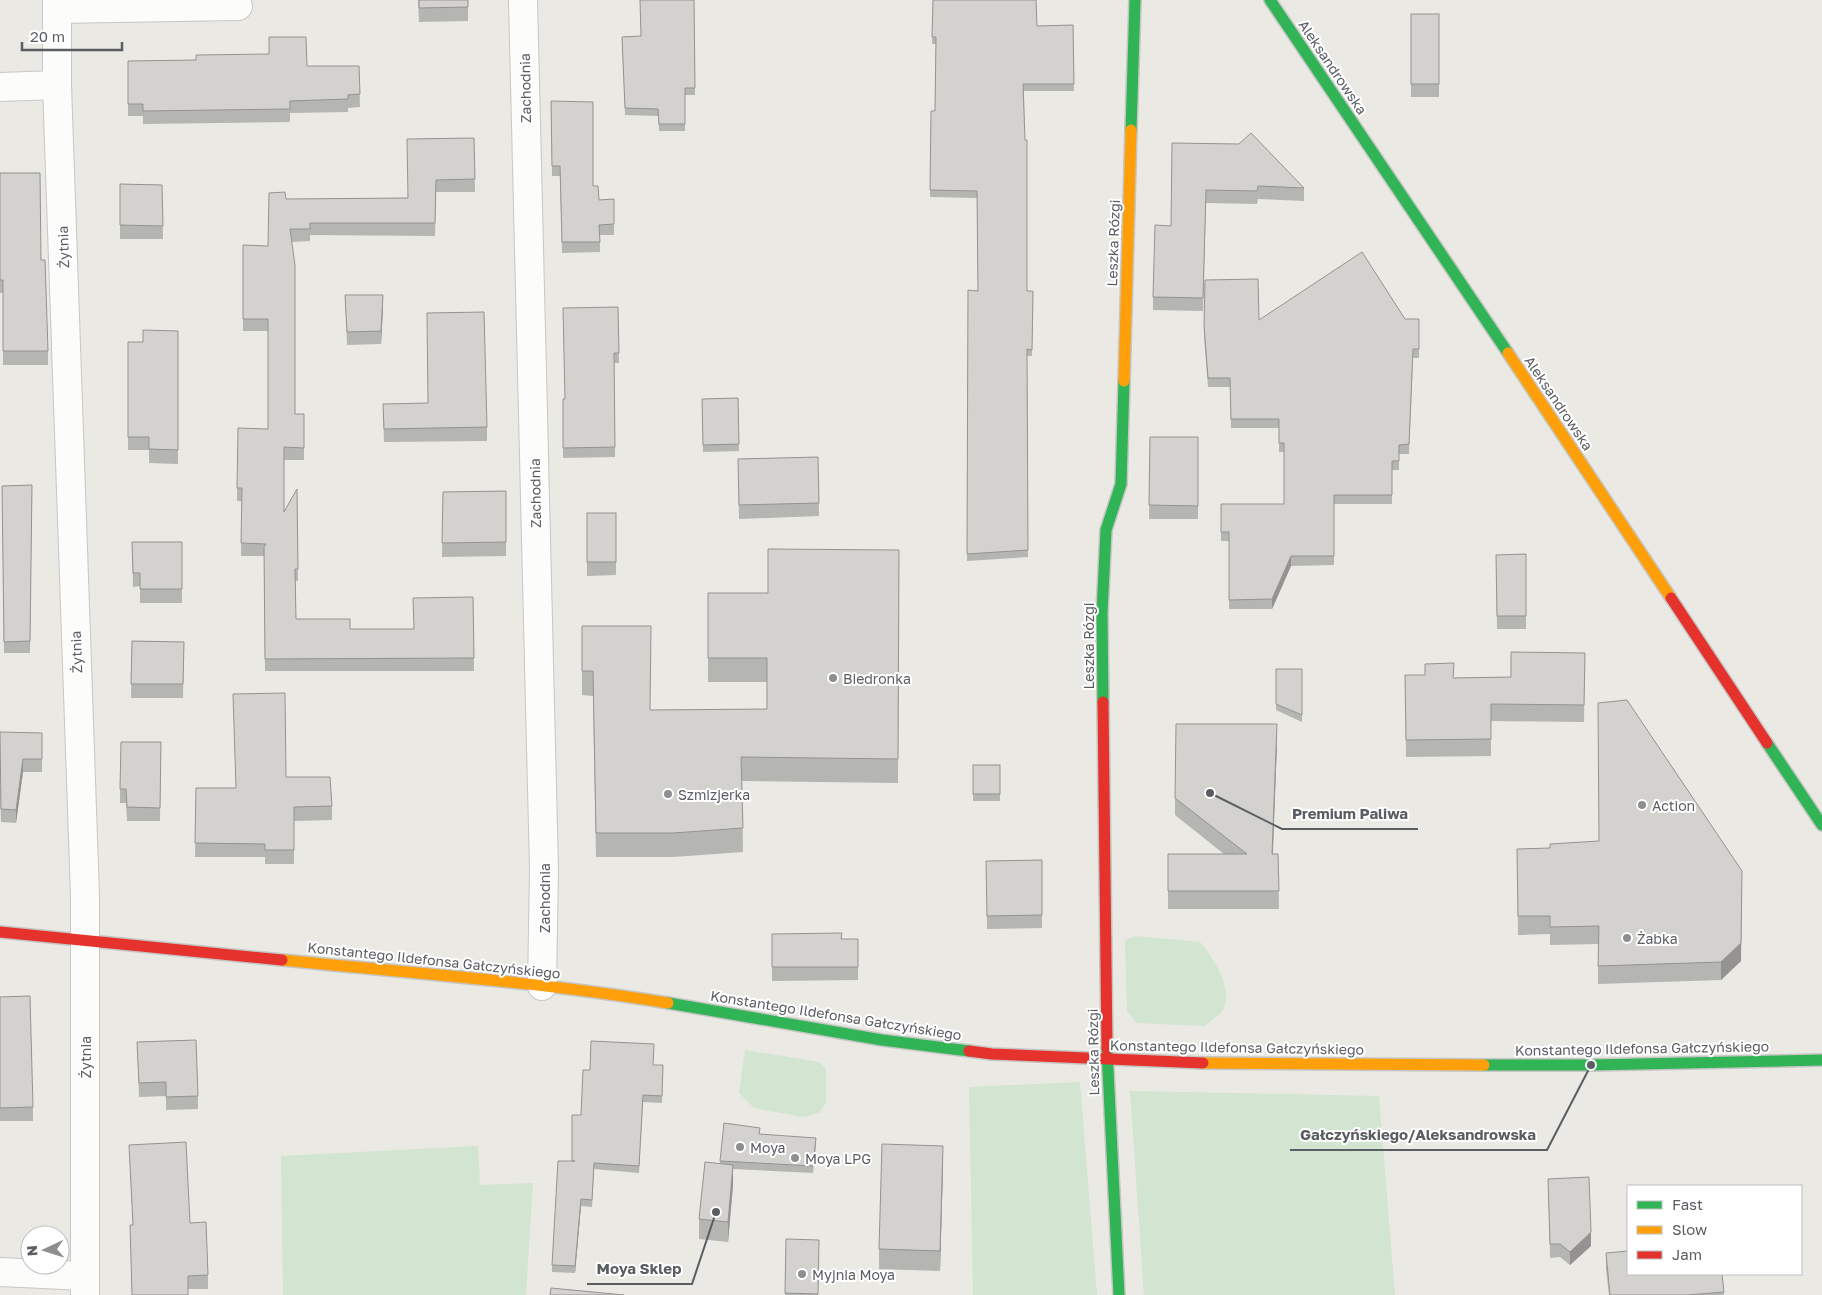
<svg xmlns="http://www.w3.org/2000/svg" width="1822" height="1295" font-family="'Golos Text',sans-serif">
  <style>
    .green { fill: #d2e5d0 }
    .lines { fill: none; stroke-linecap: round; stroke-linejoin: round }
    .street-casing { stroke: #c6c7c6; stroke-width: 30 }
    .fast-casing { stroke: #c5c6c4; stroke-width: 14 }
    .slow-casing { stroke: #c5c6c4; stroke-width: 14 }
    .jam-casing { stroke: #c5c6c4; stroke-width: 14 }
    .street { stroke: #fcfcfb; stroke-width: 28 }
    .fast { stroke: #30b455; stroke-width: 11 }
    .slow { stroke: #ff9f0a; stroke-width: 11 }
    .jam { stroke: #e5322d; stroke-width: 11 }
    .wall { fill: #b5b5b2 }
    .shaded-wall { fill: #949391 }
    .building { fill: #d3d2cf; stroke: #949391 }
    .poi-dot { fill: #8c8e8f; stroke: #fff; stroke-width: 2 }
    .labels { text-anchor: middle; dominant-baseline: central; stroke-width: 4; stroke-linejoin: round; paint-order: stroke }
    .street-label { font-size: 14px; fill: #5a5d61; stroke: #fff }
    .poi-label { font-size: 14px; fill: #5a5d61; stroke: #fff; text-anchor: start }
    .leader { fill: none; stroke: #5a5d61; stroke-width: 2 }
    .callout-dot { fill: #5a5d61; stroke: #fff; stroke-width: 2 }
    .callout-label { font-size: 15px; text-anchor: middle; font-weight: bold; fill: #5a5d61; stroke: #fff; stroke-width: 4; stroke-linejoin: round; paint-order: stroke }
  </style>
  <rect width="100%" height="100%" fill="#eae9e4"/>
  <g class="green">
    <path d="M1136 936 1200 942C1213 958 1234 988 1223 1010 1220 1016 1210 1021 1205 1026L1137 1023 1127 1011 1125 940Z"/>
    <path d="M745 1050 819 1062 826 1068V1103L819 1113 803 1117 754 1108 739 1093Z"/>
    <path d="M1080 1082 1097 1295H973L969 1087Z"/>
    <path d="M1130 1091 1379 1096 1395 1295H1144Z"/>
    <path d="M478 1146 480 1185 533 1183 526 1295H283L281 1156Z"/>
  </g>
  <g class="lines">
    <g class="street-casing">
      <g id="street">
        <path d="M57 0V85L85 896V1295"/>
        <path d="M523 0 544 870 542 986"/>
        <path d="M57 9 238 6"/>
        <path d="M0 87 57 85"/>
        <path d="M0 1272 85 1276"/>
      </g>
    </g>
    <g class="fast-casing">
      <g id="fast">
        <path d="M1270 0 1508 353"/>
        <path d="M1131 130 1135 0"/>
        <path d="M1103 702 1102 613 1106 530 1121 484 1124 381"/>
        <path d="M1767 743 1822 825"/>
        <path d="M668 1003 882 1040 969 1051"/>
        <path d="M1107 1049 1119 1295"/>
        <path d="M1484 1065H1591L1822 1060"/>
      </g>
    </g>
    <g class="slow-casing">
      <g id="slow">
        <path d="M1508 353 1671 598"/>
        <path d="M1124 381 1131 130"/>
        <path d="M282 960C411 973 541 982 668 1003"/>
        <path d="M1203 1063 1484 1065"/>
      </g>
    </g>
    <g class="jam-casing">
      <g id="jam">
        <path d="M1671 598 1767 743"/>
        <path d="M1103 702 1107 1049"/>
        <path d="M0 932 282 960"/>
        <path d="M969 1051 992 1054 1203 1063"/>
      </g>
    </g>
    <use href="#street" class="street"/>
    <use href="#fast" class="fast"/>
    <use href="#slow" class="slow"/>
    <use href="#jam" class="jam"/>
  </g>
  <g class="wall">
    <path d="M418 0H468V21L419 22Z"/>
    <path d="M694 0 695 95H685V131H659L658 116 625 115 622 37 640 36Z"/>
    <path d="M933 0 1037 26 1073 25 1074 91H1024L1027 291H1033L1032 356H1027L1028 557 967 561 968 290 978 291 977 198 930 197 931 111H935L936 44H932Z"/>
    <rect x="1411" y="14" width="28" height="83"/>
    <path d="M128 61 307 66H359L360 107 348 108V112L290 113V122L143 124V116H128Z"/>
    <path d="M551 101 593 186 599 200 614 199V235H600V252L562 253 560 176H552Z"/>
    <path d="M474 138 475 192H436L435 236 310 235V241L292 242 295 414H304V460H284V511L297 489 298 581H295L296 619 350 629H414L473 597 474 671H265L264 556H241L242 501H237V488L268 429V331H243V245L268 246 286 199 408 198Z"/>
    <path d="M1239 144 1304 188V201L1258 199 1257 204 1206 203 1203 311 1153 310V297L1171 226Z"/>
    <path d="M0 173 41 260 48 351V365H3V293H0Z"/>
    <path d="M120 184 162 185 163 239H120Z"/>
    <path d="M1205 280 1259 320 1419 319V358H1413L1409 454H1399V470H1392V504H1334V565L1291 566 1272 609H1229V541H1221V504H1284V452H1279V428H1231L1230 387H1208L1204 336Z"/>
    <path d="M345 295 383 308 381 344 347 345Z"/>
    <path d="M618 307 619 363H614L615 457 563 458V399H565Z"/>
    <path d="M178 331V464L149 463V450H128V342H143Z"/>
    <path d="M738 398 739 451 703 452 702 399Z"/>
    <path d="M383 404 487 427V441L384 442Z"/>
    <path d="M1150 437H1198V519H1149Z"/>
    <path d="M818 457 819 516 739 519 738 459Z"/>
    <path d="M32 485 30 653H4L2 486Z"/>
    <path d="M506 491V556L442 557 443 492Z"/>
    <path d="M587 513H616V575L587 576Z"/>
    <path d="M132 542H182V603H140V586L133 587Z"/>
    <path d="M899 550 898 783 742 781 743 852 673 857H596L593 696 582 695V626L650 710 767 709V682H708V593H768Z"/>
    <path d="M1526 554V629H1497L1496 555Z"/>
    <path d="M132 641 184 642 183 698H131Z"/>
    <path d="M1585 653 1584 722 1491 721V756L1406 757 1405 675 1454 678 1511 677Z"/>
    <path d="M1276 669H1302V722L1276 710Z"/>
    <path d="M42 733V772H23L16 823 1 822 0 789Z"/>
    <path d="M161 742 160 821H127L126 803H120V789Z"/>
    <path d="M1277 742 1273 854H1278L1279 909H1168V854H1224L1175 815V798Z"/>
    <rect x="973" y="765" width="27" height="36"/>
    <path d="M286 777 332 806V820L294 821V864H265V857H195L196 788H235Z"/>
    <path d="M1517 849 1741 961 1721 980 1598 984V944L1550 945V934L1518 935Z"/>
    <path d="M1042 860V928L987 929 986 861Z"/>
    <path d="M772 934 842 939H858V980L772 981Z"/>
    <path d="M0 997 33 1107V1121H0Z"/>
    <path d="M137 1042 198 1096V1109L166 1110V1096L139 1097Z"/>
    <path d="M653 1065H663L662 1103 643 1102 639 1173 594 1169 592 1207 581 1206 575 1273 552 1272V1265L590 1070Z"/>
    <path d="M760 1134 816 1145 813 1173 733 1169V1185L728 1242 699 1239V1219L720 1164V1161Z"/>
    <path d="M129 1145 190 1223 208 1275V1289H188L133 1225Z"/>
    <path d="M943 1166 940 1271 879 1269V1249Z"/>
    <path d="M1548 1179 1591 1246 1570 1265 1560 1257 1550 1258Z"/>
    <path d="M786 1239 819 1254 818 1295H785Z"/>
    <path d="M1606 1253 1722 1274 1724 1295H1609L1606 1269Z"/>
  </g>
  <g class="shaded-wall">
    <path d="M383 295V308L381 344V331Z"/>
    <path d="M1291 556V566L1272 609V599Z"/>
    <path d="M1277 724V742L1272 871V854Z"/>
    <path d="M23 759V772L16 823V810Z"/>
    <path d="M1742 889 1741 961 1721 980V962Z"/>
    <path d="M943 1146V1166L940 1271V1251Z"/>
    <path d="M733 1165V1185L728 1242V1222Z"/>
    <path d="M581 1199V1206L575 1273V1266Z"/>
    <path d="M1591 1232V1246L1570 1265V1252Z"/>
  </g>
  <g class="building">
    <path d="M419 0H468V7L419 8Z"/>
    <path d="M640 0H694L695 88H685V124H659L658 109 625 108 622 37 641 36Z"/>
    <path d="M933 0H1036L1037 26 1073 25 1074 84H1023L1025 140H1027V291H1033L1032 350 1027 349 1028 550 967 554 968 290 978 291 977 191 930 190 931 111H935L936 37H932Z"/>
    <rect x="1411" y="14" width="28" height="70"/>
    <path d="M269 37H306L307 66H359L360 94 348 95V99L290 101V109L143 111V104H128V61L196 60V55L269 54Z"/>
    <path d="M551 101 593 102V186H598L599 200 614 199V224L599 225 600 242H562L560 166H552Z"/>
    <path d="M1251 133 1304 188 1258 186 1257 191 1206 190 1203 298 1153 297 1155 225 1171 226 1172 143 1239 144Z"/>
    <path d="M474 138 475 179 436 180 435 223H310V229H290L295 265V414H304V448L284 447V512L297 489 298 569H295L296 619H350V629H414L413 598 473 597 474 658 265 659 264 547 266 544 241 543 242 488H237L238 428 268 429V319H243V245L268 246 269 193 285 192 286 199 408 198 407 139Z"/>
    <path d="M0 173H40L41 260H45L48 351H3V280H0Z"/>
    <path d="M120 184 162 185 163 226 120 225Z"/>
    <path d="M1362 252 1405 319H1419V349H1413L1409 444 1399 445V461H1392V495H1334V556H1291L1272 599 1229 600V532H1221V504H1284V443H1279V419H1231L1230 378H1208L1204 326 1205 280 1258 279 1259 320Z"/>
    <path d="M345 295H383L381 331 347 332Z"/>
    <path d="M618 307 619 353H614L615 447 563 448V399H565L563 308Z"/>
    <path d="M484 312 487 427 384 429 383 404 428 403 427 313Z"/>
    <path d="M143 330 178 331V450L149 449V437H128V342H143Z"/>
    <path d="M738 398 739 444 703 445 702 399Z"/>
    <path d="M1150 437H1198V506L1149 505Z"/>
    <path d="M818 457 819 503 739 505 738 459Z"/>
    <path d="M32 485 30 641 4 642 2 486Z"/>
    <path d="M506 491V542L442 543 443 492Z"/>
    <rect x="587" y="513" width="29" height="49"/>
    <path d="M132 542H182V589H140V573H133Z"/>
    <path d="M768 549 899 550 898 759 741 757 743 828 673 833H596L593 671H582V626H651L650 710 767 709V658H708V593H768Z"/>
    <path d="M1526 554V616H1497L1496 555Z"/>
    <path d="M132 641 184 642 183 684H131Z"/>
    <path d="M1511 652 1585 653 1584 705 1491 704V739L1406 740 1405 675H1425V664L1454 663 1453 678 1511 677Z"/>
    <path d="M1276 669H1302V715L1276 704Z"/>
    <path d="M285 693 286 777H330L332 806 294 807V850H265V844L195 843 196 788H236L233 694Z"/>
    <path d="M1627 700 1742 871 1741 943 1721 962 1598 966 1599 926 1550 927V916H1518L1517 849 1550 848V844L1599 841 1598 703Z"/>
    <path d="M1176 724H1277L1272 854H1278L1279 891H1168V854H1247L1175 798Z"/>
    <path d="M0 732 42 733V759H23L16 810 1 809Z"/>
    <path d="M121 742H161L160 808 127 807 126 789H120Z"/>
    <rect x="973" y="765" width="27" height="29"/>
    <path d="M1042 860V915L987 916 986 861Z"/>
    <path d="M842 933 841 939H858V967H772V934Z"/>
    <path d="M30 996 33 1107 0 1108V997Z"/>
    <path d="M196 1040 198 1096 166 1097V1082L139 1083 137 1042Z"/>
    <path d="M591 1041 654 1044 653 1065H663L662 1096 643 1095 639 1166 594 1163 592 1200 581 1199 575 1266 552 1265 558 1161H575H572V1115H581L583 1070H590Z"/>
    <path d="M724 1123 760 1128 759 1134 816 1138 813 1166 720 1161Z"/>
    <path d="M186 1142 190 1223 206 1222 208 1275 188 1276V1295H132L130 1225H133L129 1145Z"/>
    <path d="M882 1144 943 1146 940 1251 879 1249Z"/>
    <path d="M705 1162 733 1165 728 1222 699 1219Z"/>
    <path d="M1589 1177 1591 1232 1570 1252 1560 1244H1550L1548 1179Z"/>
    <path d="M786 1239 819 1240 818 1294 785 1293Z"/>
    <path d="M1628 1251V1274H1722L1724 1292 1687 1295H1610L1606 1253Z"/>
    <path d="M551 1288 624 1295H550Z"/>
  </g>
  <g class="poi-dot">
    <circle cx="833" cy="678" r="5"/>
    <circle cx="668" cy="794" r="5"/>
    <circle cx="1642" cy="805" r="5"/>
    <circle cx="1627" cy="938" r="5"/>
    <circle cx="740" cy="1147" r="5"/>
    <circle cx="795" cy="1158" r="5"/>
    <circle cx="802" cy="1274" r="5"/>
  </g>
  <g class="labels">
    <g class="street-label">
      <text transform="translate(1333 67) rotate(56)">Aleksandrowska</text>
      <text transform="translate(525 88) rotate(-91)">Zachodnia</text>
      <text transform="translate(1113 243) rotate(-88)">Leszka Rózgi</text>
      <text transform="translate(63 247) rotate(-92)">Żytnia</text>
      <text transform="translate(1559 403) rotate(56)">Aleksandrowska</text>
      <text transform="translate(535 493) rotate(-91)">Zachodnia</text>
      <text transform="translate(1088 646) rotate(-90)">Leszka Rózgi</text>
      <text transform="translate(76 652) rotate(-92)">Żytnia</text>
      <text transform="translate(544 898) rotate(-90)">Zachodnia</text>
      <text transform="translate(434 960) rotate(6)">Konstantego Ildefonsa Gałczyńskiego</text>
      <text transform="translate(836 1015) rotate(9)">Konstantego Ildefonsa Gałczyńskiego</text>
      <text transform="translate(1237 1047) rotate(1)">Konstantego Ildefonsa Gałczyńskiego</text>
      <text transform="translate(1642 1048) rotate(-1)">Konstantego Ildefonsa Gałczyńskiego</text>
      <text transform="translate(1093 1052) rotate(-91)">Leszka Rózgi</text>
      <text transform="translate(85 1057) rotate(-90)">Żytnia</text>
    </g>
    <g class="poi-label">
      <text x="843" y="678">Biedronka</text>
      <text x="678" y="794">Szmizjerka</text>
      <text x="1652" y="805">Action</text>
      <text x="1637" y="938">Żabka</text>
      <text x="750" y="1147">Moya</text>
      <text x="805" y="1158">Moya LPG</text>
      <text x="812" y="1274">Myjnia Moya</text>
    </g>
  </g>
  <path class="leader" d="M1210 793L1282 829H1418M1591 1065L1547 1150H1290M716 1212L692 1284H587"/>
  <g class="callout-dot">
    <circle cx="1210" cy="793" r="5"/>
    <circle cx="1591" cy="1065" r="5"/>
    <circle cx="716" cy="1212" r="5"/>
  </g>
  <g class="callout-label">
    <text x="1350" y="819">Premium Paliwa</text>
    <text x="1418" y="1140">Gałczyńskiego/Aleksandrowska</text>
    <text x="639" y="1274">Moya Sklep</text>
  </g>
  <rect x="1627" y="1185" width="175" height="90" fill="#ffffff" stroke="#bdbec0"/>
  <rect x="1637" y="1201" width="25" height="8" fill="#30b455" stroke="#bdbec0"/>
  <text x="1672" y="1210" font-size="15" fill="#5a5d61">Fast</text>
  <rect x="1637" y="1226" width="25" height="8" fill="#ff9f0a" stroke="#bdbec0"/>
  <text x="1672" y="1235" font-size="15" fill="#5a5d61">Slow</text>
  <rect x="1637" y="1251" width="25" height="8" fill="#e5322d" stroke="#bdbec0"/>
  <text x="1672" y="1260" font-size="15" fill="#5a5d61">Jam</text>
  <g transform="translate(45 1250) rotate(266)"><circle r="24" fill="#ffffff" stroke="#bdbec0"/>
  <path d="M0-4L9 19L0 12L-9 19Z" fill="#8c8e8f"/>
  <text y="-8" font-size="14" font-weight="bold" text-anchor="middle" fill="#5a5d61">N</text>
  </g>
  <path d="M22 42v8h100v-8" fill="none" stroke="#5a5d61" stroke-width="2.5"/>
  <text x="30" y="42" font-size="15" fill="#5a5d61" stroke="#ffffff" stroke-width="4" paint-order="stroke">20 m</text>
</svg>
